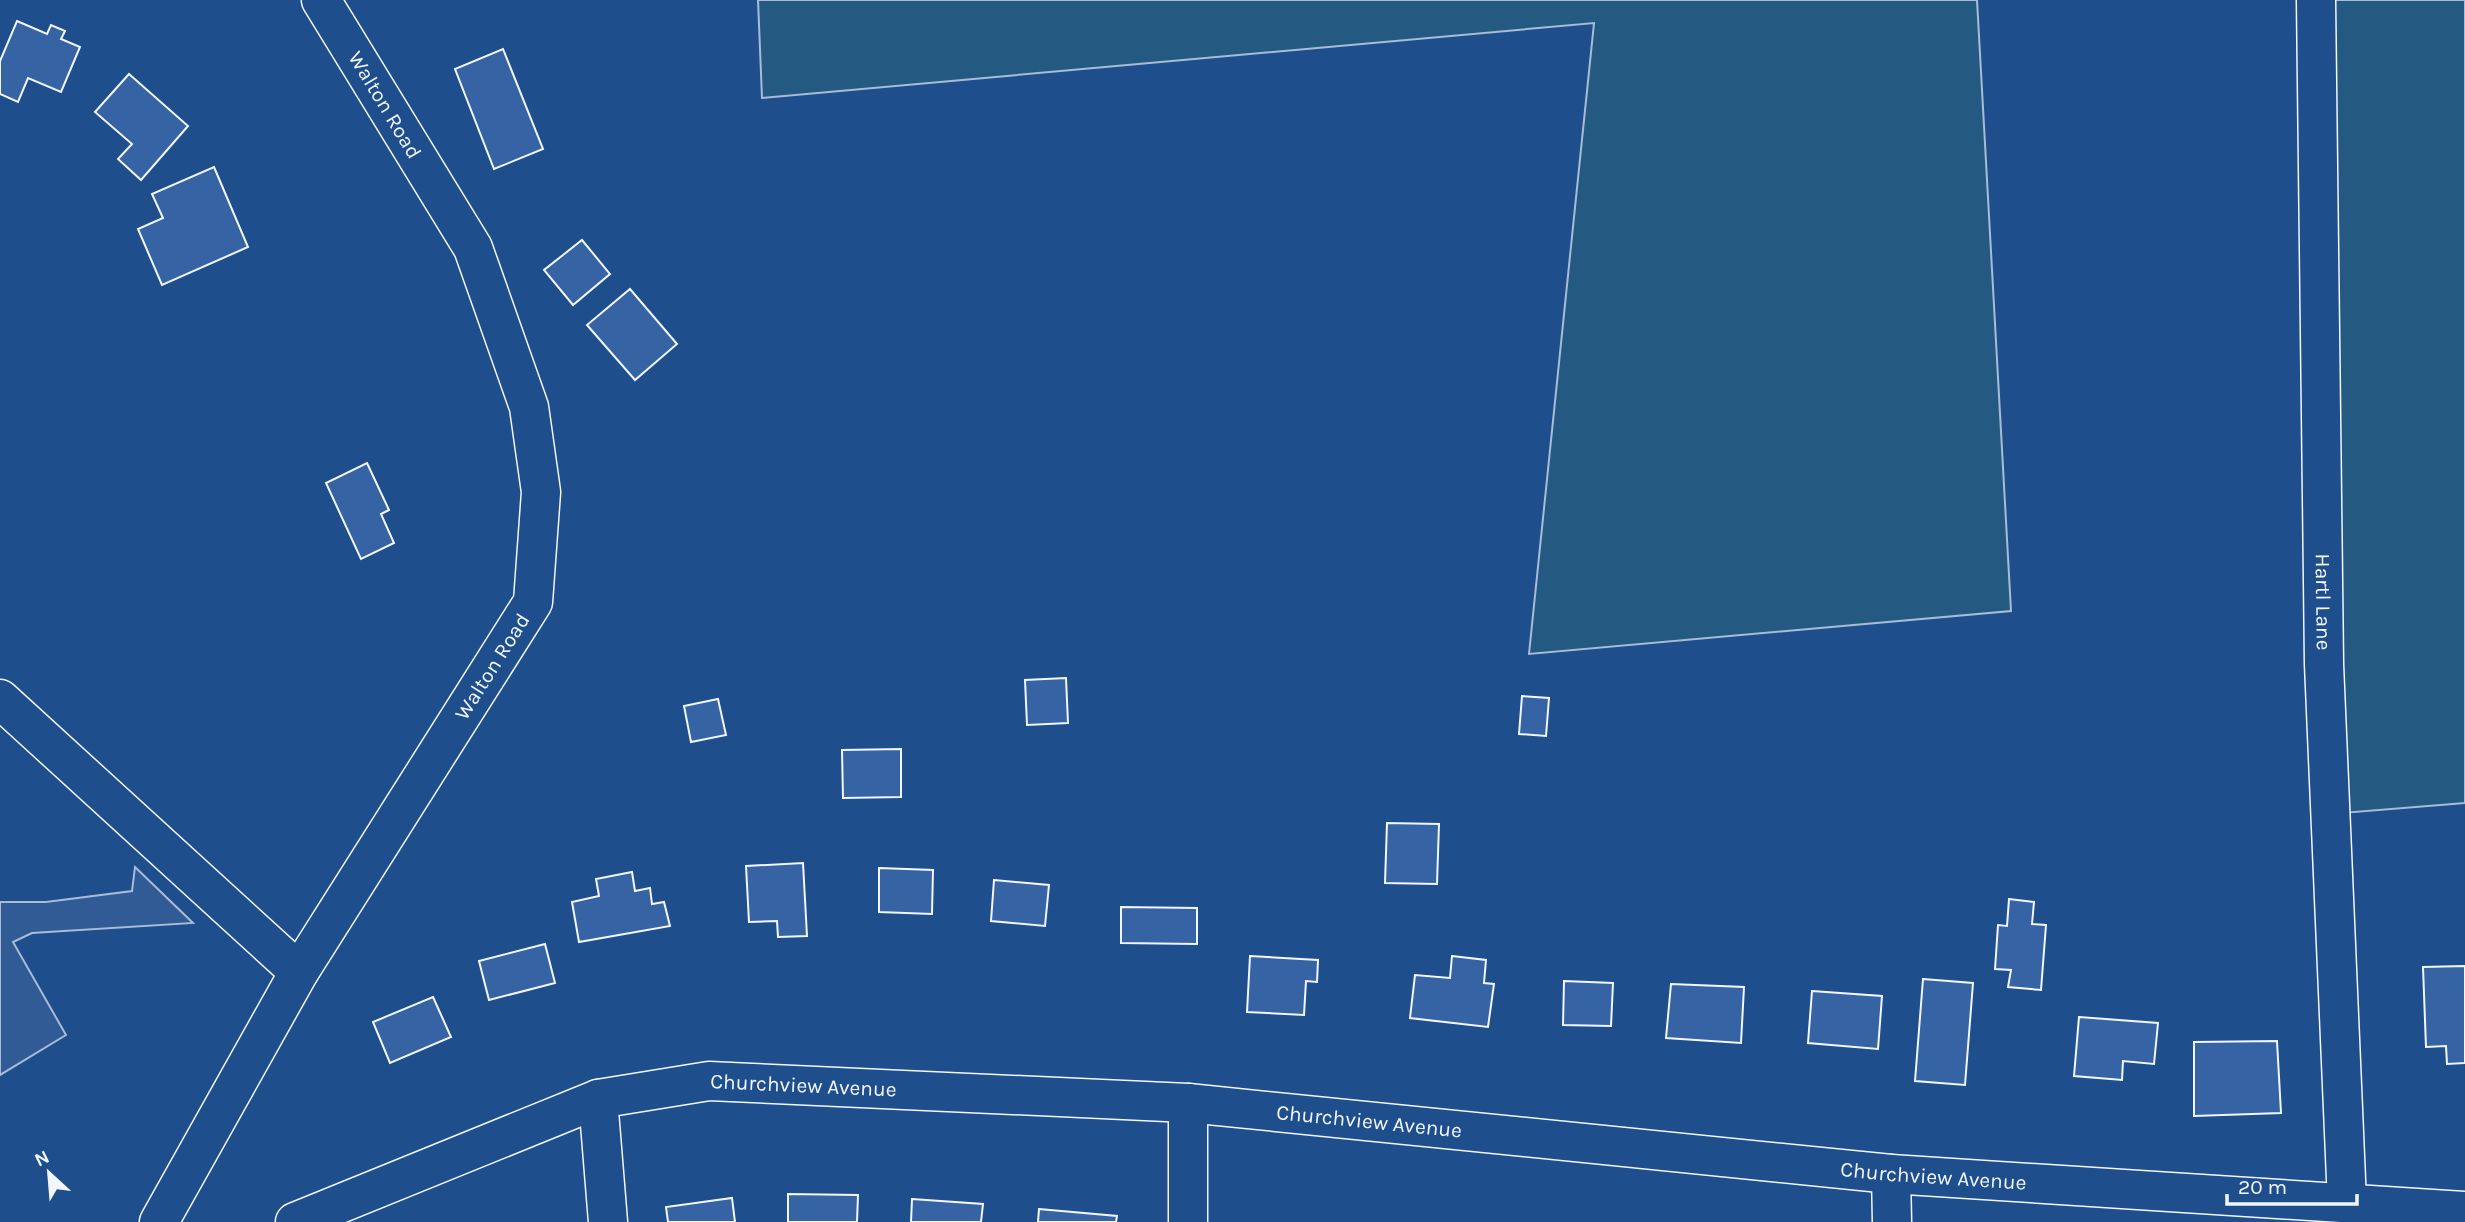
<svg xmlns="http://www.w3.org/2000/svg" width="2465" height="1222" font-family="Karla,sans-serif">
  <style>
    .green { fill: #245a82; stroke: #a8bbd7; stroke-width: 2 }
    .parking { fill: #305b95; stroke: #a8bbd7; stroke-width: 2 }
    .building { fill: #3563a3; stroke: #f2f6ff; stroke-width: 2 }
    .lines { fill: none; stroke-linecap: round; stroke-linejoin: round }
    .minor-casing { stroke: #f2f6ff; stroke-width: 41 }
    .minor { stroke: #1f4e8c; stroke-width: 38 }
    .labels { text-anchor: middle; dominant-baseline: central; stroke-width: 5; stroke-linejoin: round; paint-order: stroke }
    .street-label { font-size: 21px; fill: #f2f6ff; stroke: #1f4e8c }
  </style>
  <rect width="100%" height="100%" fill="#1f4e8c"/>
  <g class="green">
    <path d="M758 0H1977L2011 611 1529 654 1594 23 762 98Z"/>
    <path d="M2316 0H2465V803L2330 814Z"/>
  </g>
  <path class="parking" d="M135 867 193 923 32 933 13 942 66 1035 0 1075V902H46L132 891Z"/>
  <g class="building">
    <path d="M17 21 47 34 51 25 65 31 61 39 80 47 61 92 28 78 18 102 0 94V61Z"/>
    <path d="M503 49 543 149 494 169 455 69Z"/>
    <path d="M129 74 188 126 141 180 118 159 132 144 95 112Z"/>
    <path d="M214 167 248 247 162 285 138 229 163 218 152 194Z"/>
    <path d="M582 240 610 274 573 305 544 270Z"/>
    <path d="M630 289 677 344 635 380 587 325Z"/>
    <path d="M367 463 389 510 381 514 394 543 361 559 326 483Z"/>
    <path d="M1066 678 1068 723 1027 725 1025 680Z"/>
    <path d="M1522 696 1549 698 1546 736 1519 734Z"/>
    <path d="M718 699 726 735 691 742 684 706Z"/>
    <path d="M901 749V797L843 798 842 750Z"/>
    <path d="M1387 823 1439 824 1437 884 1385 883Z"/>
    <path d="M803 863 807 936 778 937 777 921 749 922 746 866Z"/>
    <path d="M879 868 933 870 932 914 879 912Z"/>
    <path d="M632 872 635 891 650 888 652 904 664 902 670 926 579 942 572 902 599 896 596 879Z"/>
    <path d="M994 880 1049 885 1045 926 991 921Z"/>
    <path d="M2009 899 2034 902 2032 924 2046 925 2041 990 2008 987 2011 970 1995 969 1998 925 2007 926Z"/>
    <path d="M1121 907 1197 908V944L1121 943Z"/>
    <path d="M545 944 555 983 489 1000 479 961Z"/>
    <path d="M1250 956 1318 960 1317 982 1306 981 1304 1015 1247 1012Z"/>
    <path d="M1452 956 1486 960 1484 983 1494 984 1488 1027 1410 1018 1415 975 1450 978Z"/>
    <path d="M2465 966V1063L2447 1064 2446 1046 2426 1047 2423 967Z"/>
    <path d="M1923 979 1973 983 1965 1085 1915 1081Z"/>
    <path d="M1564 981 1613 983 1611 1026 1563 1025Z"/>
    <path d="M1671 984 1744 987 1741 1043 1666 1038Z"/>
    <path d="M1812 991 1882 996 1878 1049 1808 1043Z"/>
    <path d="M433 997 451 1037 390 1063 373 1022Z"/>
    <path d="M2079 1017 2158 1023 2154 1064 2123 1061 2122 1080 2074 1076Z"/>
    <path d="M2277 1041 2281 1113 2194 1116V1042Z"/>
    <path d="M788 1194 858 1195 857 1222H788Z"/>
    <path d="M732 1198 735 1222H668L666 1207Z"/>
    <path d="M912 1199 983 1204 981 1222H911Z"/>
    <path d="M1039 1209 1117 1216 1116 1222H1038Z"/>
  </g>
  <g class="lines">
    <g class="minor-casing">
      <g id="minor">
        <path id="s1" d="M2316 0 2324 664 2347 1203"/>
        <path d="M0 699 299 972"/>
        <path d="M598 1099 608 1222"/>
        <path d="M1188 1103V1222"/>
        <path d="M1891 1174 1892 1222"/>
        <path id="s2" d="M159 1222 299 972 533 602 541 492 529 407 473 248 321 0"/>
        <path id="s3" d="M295 1222 598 1099 709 1081 1188 1103 1891 1174 2465 1211"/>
      </g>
    </g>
    <use href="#minor" class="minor"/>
  </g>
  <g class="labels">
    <g class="street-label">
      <text transform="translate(385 105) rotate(59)">Walton Road</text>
      <text stroke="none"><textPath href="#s1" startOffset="602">Hartl Lane</textPath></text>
      <text stroke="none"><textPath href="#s2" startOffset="648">Walton Road</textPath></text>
      <text stroke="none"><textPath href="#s3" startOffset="534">Churchview Avenue</textPath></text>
      <text stroke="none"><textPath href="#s3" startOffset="1101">Churchview Avenue</textPath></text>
      <text stroke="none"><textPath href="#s3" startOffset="1668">Churchview Avenue</textPath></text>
    </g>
  </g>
  <g transform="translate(49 1173) rotate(334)" stroke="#1f4e8c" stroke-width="5" paint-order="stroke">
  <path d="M0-5L12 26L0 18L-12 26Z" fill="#f2f6ff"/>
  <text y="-10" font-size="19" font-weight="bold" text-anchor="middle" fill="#f2f6ff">N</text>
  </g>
  <path d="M2227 1194v10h130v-10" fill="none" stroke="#f2f6ff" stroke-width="3.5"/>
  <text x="2238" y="1194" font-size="21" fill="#f2f6ff" stroke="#1f4e8c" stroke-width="5" paint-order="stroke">20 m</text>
</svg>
